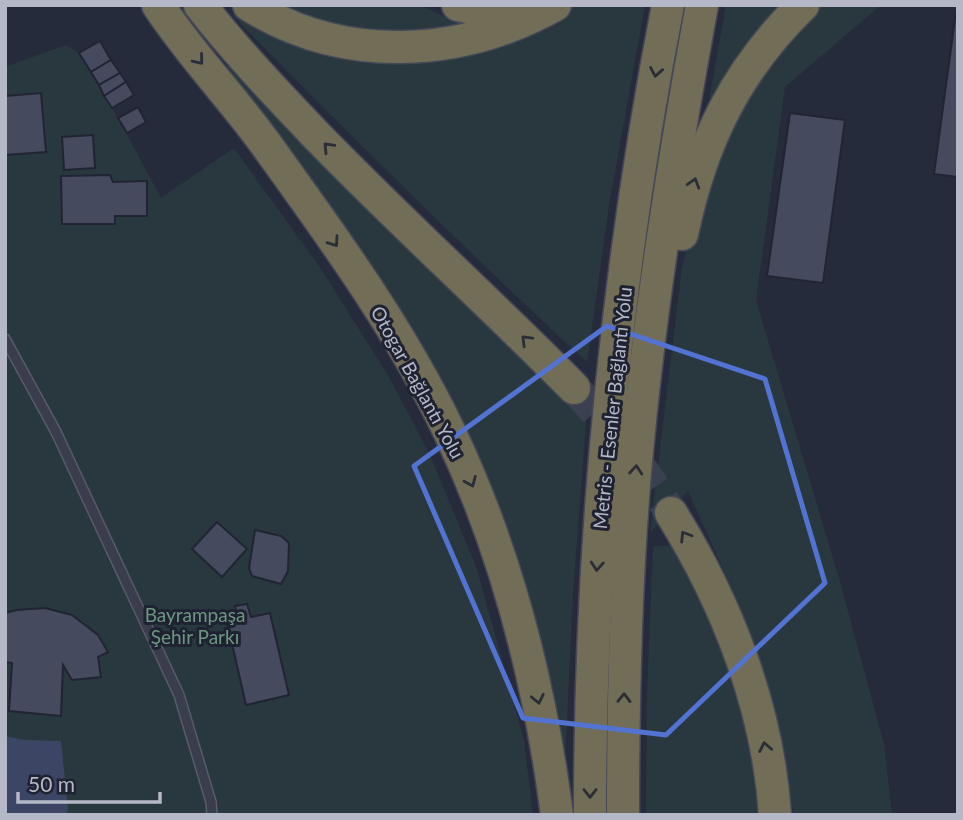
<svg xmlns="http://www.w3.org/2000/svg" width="963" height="820" font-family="Lato,sans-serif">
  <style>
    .green { fill: #29383e }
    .water { fill: #3d4564 }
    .building { fill: #454a5e; stroke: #212433; stroke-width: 2 }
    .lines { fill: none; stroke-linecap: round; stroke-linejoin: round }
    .highway-tunnel { stroke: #3b4051; stroke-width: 32; stroke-dasharray: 32 16; stroke-linecap: butt }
    .lane-casing { stroke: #585b6a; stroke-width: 12 }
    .highway-casing { stroke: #454857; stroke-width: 35 }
    .lane { stroke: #3a3d4c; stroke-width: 9 }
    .highway { stroke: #726d57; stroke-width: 32 }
    .oneway { stroke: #2b2d37 }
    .marked { fill: none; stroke: #5273d2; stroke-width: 5; stroke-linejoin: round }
    .labels { text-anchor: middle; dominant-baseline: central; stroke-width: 6; stroke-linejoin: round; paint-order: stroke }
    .street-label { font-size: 19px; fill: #b5b9c7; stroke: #1f2231 }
    .park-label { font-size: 19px; fill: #6e9780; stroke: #1f2231 }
  </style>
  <rect width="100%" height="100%" fill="#262b3c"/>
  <g class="green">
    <path d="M268 5H420L450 19 475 26 368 36Z"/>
    <path d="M572 5H645L609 205 587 362C465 249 346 132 230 13L294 40 544 25Z"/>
    <path d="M726 5H779L709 100Z"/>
    <path d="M817 5H881L785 87 756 300 840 582 884 744 892 815H794L774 706 738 602 688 491 650 533 682 267 716 138 758 70Z"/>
    <path d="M66 45 79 53 118 118 161 198 234 148 321 269 389 377 430 455 477 569 524 741 533 815H5V67Z"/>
    <path d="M229 65 586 421 573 593 565 760C554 705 545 650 530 597 516 546 495 495 472 447L219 73Z"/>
    <path d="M673 545C716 627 752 722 757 815H646L647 694 653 547Z"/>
  </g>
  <path class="water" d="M5 736 24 740 61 741 68 809 66 815H5Z"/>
  <g class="building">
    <path d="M956 11H958V177L934 174Z"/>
    <path d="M100 41 111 60 91 72 79 53Z"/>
    <path d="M111 60 120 73 99 85 91 72Z"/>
    <path d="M120 73 126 82 104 96 99 85Z"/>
    <path d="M126 82 134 95 112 108 104 96Z"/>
    <path d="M41 93 46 152 5 155V96Z"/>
    <path d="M138 107 146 122 127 133 118 118Z"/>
    <path d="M790 113 845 120 823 283 767 276Z"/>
    <path d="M93 135 95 168 64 170 62 137Z"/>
    <path d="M110 175 113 182 147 181V216H115V224H62L61 176Z"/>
    <path d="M217 522 247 549 222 577 192 549Z"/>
    <path d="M255 530 281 536 289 543 288 571 281 584 252 576 249 568Z"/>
    <path d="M247 604 251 617 270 613 289 695 246 705 227 622 238 620 235 606Z"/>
    <path d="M45 608 72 615 98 635 108 652 98 657 101 677 72 680 63 665 61 716 9 711 12 663 5 662V613L17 610Z"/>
  </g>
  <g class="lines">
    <path class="highway-tunnel" d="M574 388C611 427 643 468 671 513"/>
    <g class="lane-casing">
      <path id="lane" d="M5 339 56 432 179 695 211 802 212 815"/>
    </g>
    <g class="highway-casing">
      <g id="highway">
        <path d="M158 5C190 54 231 96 265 143 332 236 401 330 450 433 507 553 540 684 557 815"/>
        <path d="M200 5C235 50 274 91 313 132 398 220 488 301 574 388"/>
        <path d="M249 5C343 64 460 58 555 5"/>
        <path d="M458 5 502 14 529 10"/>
        <path d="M682 234C701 143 735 71 803 5"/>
        <path d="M671 513C727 603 768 708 775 815"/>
        <path d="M590 815C590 543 616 272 668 5"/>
        <path d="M623 815C623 709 625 603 633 498 646 332 672 168 702 5"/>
      </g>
    </g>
    <use href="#lane" class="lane"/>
    <use href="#highway" class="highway"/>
  </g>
  <defs><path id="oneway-chevron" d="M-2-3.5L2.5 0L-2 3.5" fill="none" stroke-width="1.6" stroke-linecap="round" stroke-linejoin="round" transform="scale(1.75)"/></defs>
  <g class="oneway">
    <use href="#oneway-chevron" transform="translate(199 60) rotate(51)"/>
    <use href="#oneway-chevron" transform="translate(656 72) rotate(100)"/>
    <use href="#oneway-chevron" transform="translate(328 147) rotate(-134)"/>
    <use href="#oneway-chevron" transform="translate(694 183) rotate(-73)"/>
    <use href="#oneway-chevron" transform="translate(334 242) rotate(55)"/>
    <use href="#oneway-chevron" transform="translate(526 340) rotate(-135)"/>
    <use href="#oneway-chevron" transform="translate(636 470) rotate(-85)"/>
    <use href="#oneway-chevron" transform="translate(471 482) rotate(67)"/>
    <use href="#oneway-chevron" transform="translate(685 536) rotate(-122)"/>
    <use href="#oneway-chevron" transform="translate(597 566) rotate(94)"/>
    <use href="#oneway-chevron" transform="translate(624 698) rotate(-89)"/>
    <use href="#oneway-chevron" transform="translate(538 699) rotate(78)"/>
    <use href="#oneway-chevron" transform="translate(765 747) rotate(-101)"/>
    <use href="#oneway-chevron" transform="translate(590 793) rotate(90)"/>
  </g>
  <path class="marked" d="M607 326 765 379 825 583 666 735 523 718 414 466Z"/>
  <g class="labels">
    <g class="street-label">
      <text transform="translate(418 382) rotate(61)">Otogar Bağlantı Yolu</text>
      <text transform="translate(612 408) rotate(-84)">Metris - Esenler Bağlantı Yolu</text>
    </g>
    <g class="park-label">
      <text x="195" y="614">Bayrampaşa<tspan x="195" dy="22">Şehir Parkı</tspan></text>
    </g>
  </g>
  <rect width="963" height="820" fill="none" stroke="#b5b9c7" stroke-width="14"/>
  <path d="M18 792v10h142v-10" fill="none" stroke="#b5b9c7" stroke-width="3.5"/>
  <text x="28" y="792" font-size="21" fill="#b5b9c7" stroke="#1f2231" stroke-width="5" paint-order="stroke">50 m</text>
</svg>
